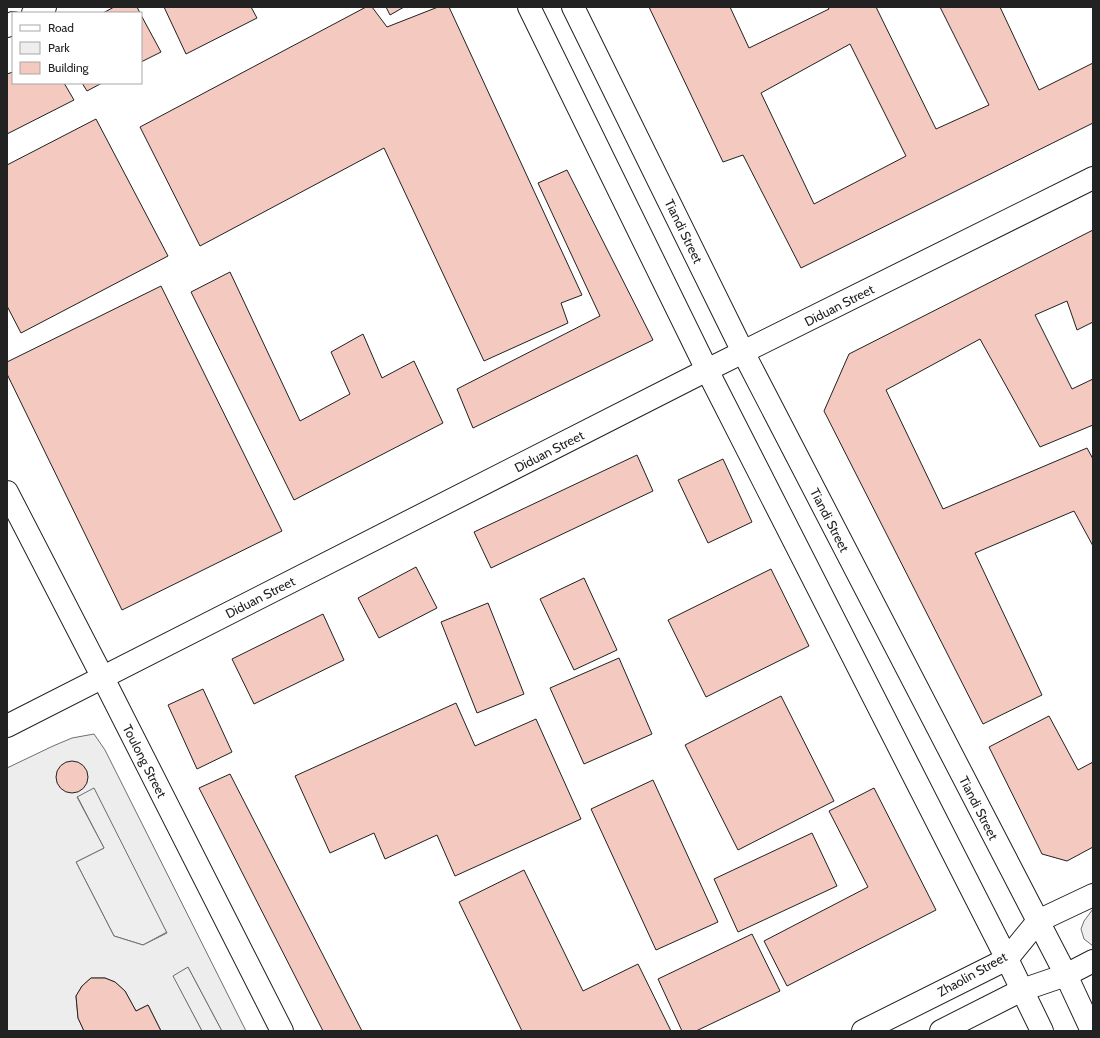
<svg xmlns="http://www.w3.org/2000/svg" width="1100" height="1038" font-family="Cabin,sans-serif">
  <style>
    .green { fill: #eee; stroke: #6f6f6f }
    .parking { fill: #ededed; stroke: #6f6f6f; fill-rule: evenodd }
    .building { fill: #f3c9c0; stroke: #222; fill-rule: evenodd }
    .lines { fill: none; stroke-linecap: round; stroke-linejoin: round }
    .tertiary-casing { stroke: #222; stroke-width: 24 }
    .secondary-casing { stroke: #222; stroke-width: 24 }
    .trunk-casing { stroke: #222; stroke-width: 24 }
    .tertiary { stroke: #fff; stroke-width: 22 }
    .secondary { stroke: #fff; stroke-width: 22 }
    .trunk { stroke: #fff; stroke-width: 22 }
    .labels { text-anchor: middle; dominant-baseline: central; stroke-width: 3; stroke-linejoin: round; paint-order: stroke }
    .street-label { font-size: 13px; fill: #222; stroke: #fff }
  </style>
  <rect width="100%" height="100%" fill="#fff"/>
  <g class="green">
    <path d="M94 787 167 932 143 945 114 936 76 862 104 848 77 796Z"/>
    <path d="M1093 909V946L1084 939 1081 929 1084 921Z"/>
    <path d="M188 967 222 1031H202L172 975Z"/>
  </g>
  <path class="parking" d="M94 734 105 750 246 1031H222L188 967 173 976 202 1031H161L148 1005 136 1011 125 991 115 982 105 978H91L82 986 76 996 78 1018 84 1031H7V768L53 746 72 738ZM94 788 167 933 143 945 114 936 76 862 104 848 77 797Z"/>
  <g class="building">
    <path d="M114 7H137L140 13H103Z"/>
    <path d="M164 7H251L257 18 186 54Z"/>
    <path d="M366 7H372L387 27 438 7H449L582 295 561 303 568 323 484 361 384 148 200 246 140 127Z"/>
    <path d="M386 7H404L390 15Z"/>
    <path d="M649 7H730L749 48 829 9 828 7H876L936 129 989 105 940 7H1000L1039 90 1093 63V123L801 268 743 155 723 162ZM850 44 906 156 814 204 761 93Z"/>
    <path d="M141 15 161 52 141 62Z"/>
    <path d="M13 72V83H64L74 100 7 134V74Z"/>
    <path d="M82 83H102L87 91Z"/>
    <path d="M96 119 168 256 21 333 7 306V165Z"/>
    <path d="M567 170 653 340 473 428 457 389 600 316 538 183Z"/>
    <path d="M1093 230V322L1077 330 1067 301 1035 315 1072 389 1093 379V425L1040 447 980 339 886 390 943 509 1087 448 1093 459V546L1074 511 975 553 1042 695 983 724 824 411 849 354Z"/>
    <path d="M230 272 300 421 350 394 331 352 363 334 382 378 414 361 443 423 294 500 191 292Z"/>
    <path d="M161 286 282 531 122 610 7 374V362Z"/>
    <path d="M637 455 653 491 491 568 474 532Z"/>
    <path d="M723 459 752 522 708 543 678 480Z"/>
    <path d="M416 567 437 608 379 638 358 598Z"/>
    <path d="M771 569 809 646 706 697 668 620Z"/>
    <path d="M584 578 617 650 574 670 540 599Z"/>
    <path d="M488 603 524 694 477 713 441 622Z"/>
    <path d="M323 614 344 660 254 704 232 659Z"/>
    <path d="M619 658 652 734 584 764 550 688Z"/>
    <path d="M203 689 232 752 197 769 168 705Z"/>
    <path d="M781 696 834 801 738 850 685 745Z"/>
    <path d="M456 703 475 746 536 719 581 819 455 876 437 835 385 859 374 833 330 853 295 776Z"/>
    <path d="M1049 716 1078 770 1093 762V847L1067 861 1042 854 989 747Z"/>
    <circle cx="72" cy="777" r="16"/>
    <path d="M230 774 362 1031H323L199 788Z"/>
    <path d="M653 780 718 922 656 950 591 809Z"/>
    <path d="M874 788 936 910 787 986 764 941 868 887 829 811Z"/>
    <path d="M812 833 837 886 738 932 714 879Z"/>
    <path d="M524 870 583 991 638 964 671 1031H522L459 902Z"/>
    <path d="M752 934 780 991 696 1031H682L658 979Z"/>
    <path d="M91 978H105L115 982 125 991 136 1011 148 1005 161 1031H84L78 1018 76 996 82 986Z"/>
  </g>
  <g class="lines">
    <g class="tertiary-casing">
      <path id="tertiary" d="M7 492 103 678 282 1031"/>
    </g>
    <g class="secondary-casing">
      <g id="secondary">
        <path d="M33 13 45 7"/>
        <path d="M7 26 13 23"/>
        <path d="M7 726 707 370 1093 178"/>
        <path d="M863 1031 1007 959 1038 921 1093 895"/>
        <path d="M941 1031 1022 990 1066 975 1093 961"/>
      </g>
    </g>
    <g class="trunk-casing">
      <g id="trunk">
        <path d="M529 7 707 370 1007 959 1042 1031"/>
        <path d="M573 7 743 352 1038 921 1066 975 1092 1031"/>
      </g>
    </g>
    <use href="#tertiary" class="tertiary"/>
    <use href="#secondary" class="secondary"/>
    <use href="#trunk" class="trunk"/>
  </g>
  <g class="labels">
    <g class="street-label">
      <text transform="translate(684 231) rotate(64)">Tiandi Street</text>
      <text transform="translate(839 305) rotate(-27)">Diduan Street</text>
      <text transform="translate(549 451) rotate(-27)">Diduan Street</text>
      <text transform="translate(830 520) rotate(63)">Tiandi Street</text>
      <text transform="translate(260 597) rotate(-27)">Diduan Street</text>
      <text transform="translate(145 761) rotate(63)">Toulong Street</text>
      <text transform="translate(979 808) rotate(63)">Tiandi Street</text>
      <text transform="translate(972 974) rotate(-29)">Zhaolin Street</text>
    </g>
  </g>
  <rect width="1100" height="1038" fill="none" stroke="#222222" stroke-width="16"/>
  <rect x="12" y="12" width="130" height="72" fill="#ffffff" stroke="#a7a7a7"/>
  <rect x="20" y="25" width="20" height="6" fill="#ffffff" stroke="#a7a7a7"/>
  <text x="48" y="32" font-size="12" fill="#222222">Road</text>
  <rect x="20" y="42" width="20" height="12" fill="#eeeeee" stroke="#a7a7a7"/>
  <text x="48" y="52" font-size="12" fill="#222222">Park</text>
  <rect x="20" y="62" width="20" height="12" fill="#f3c9c0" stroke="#a7a7a7"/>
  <text x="48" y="72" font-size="12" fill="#222222">Building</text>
</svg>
